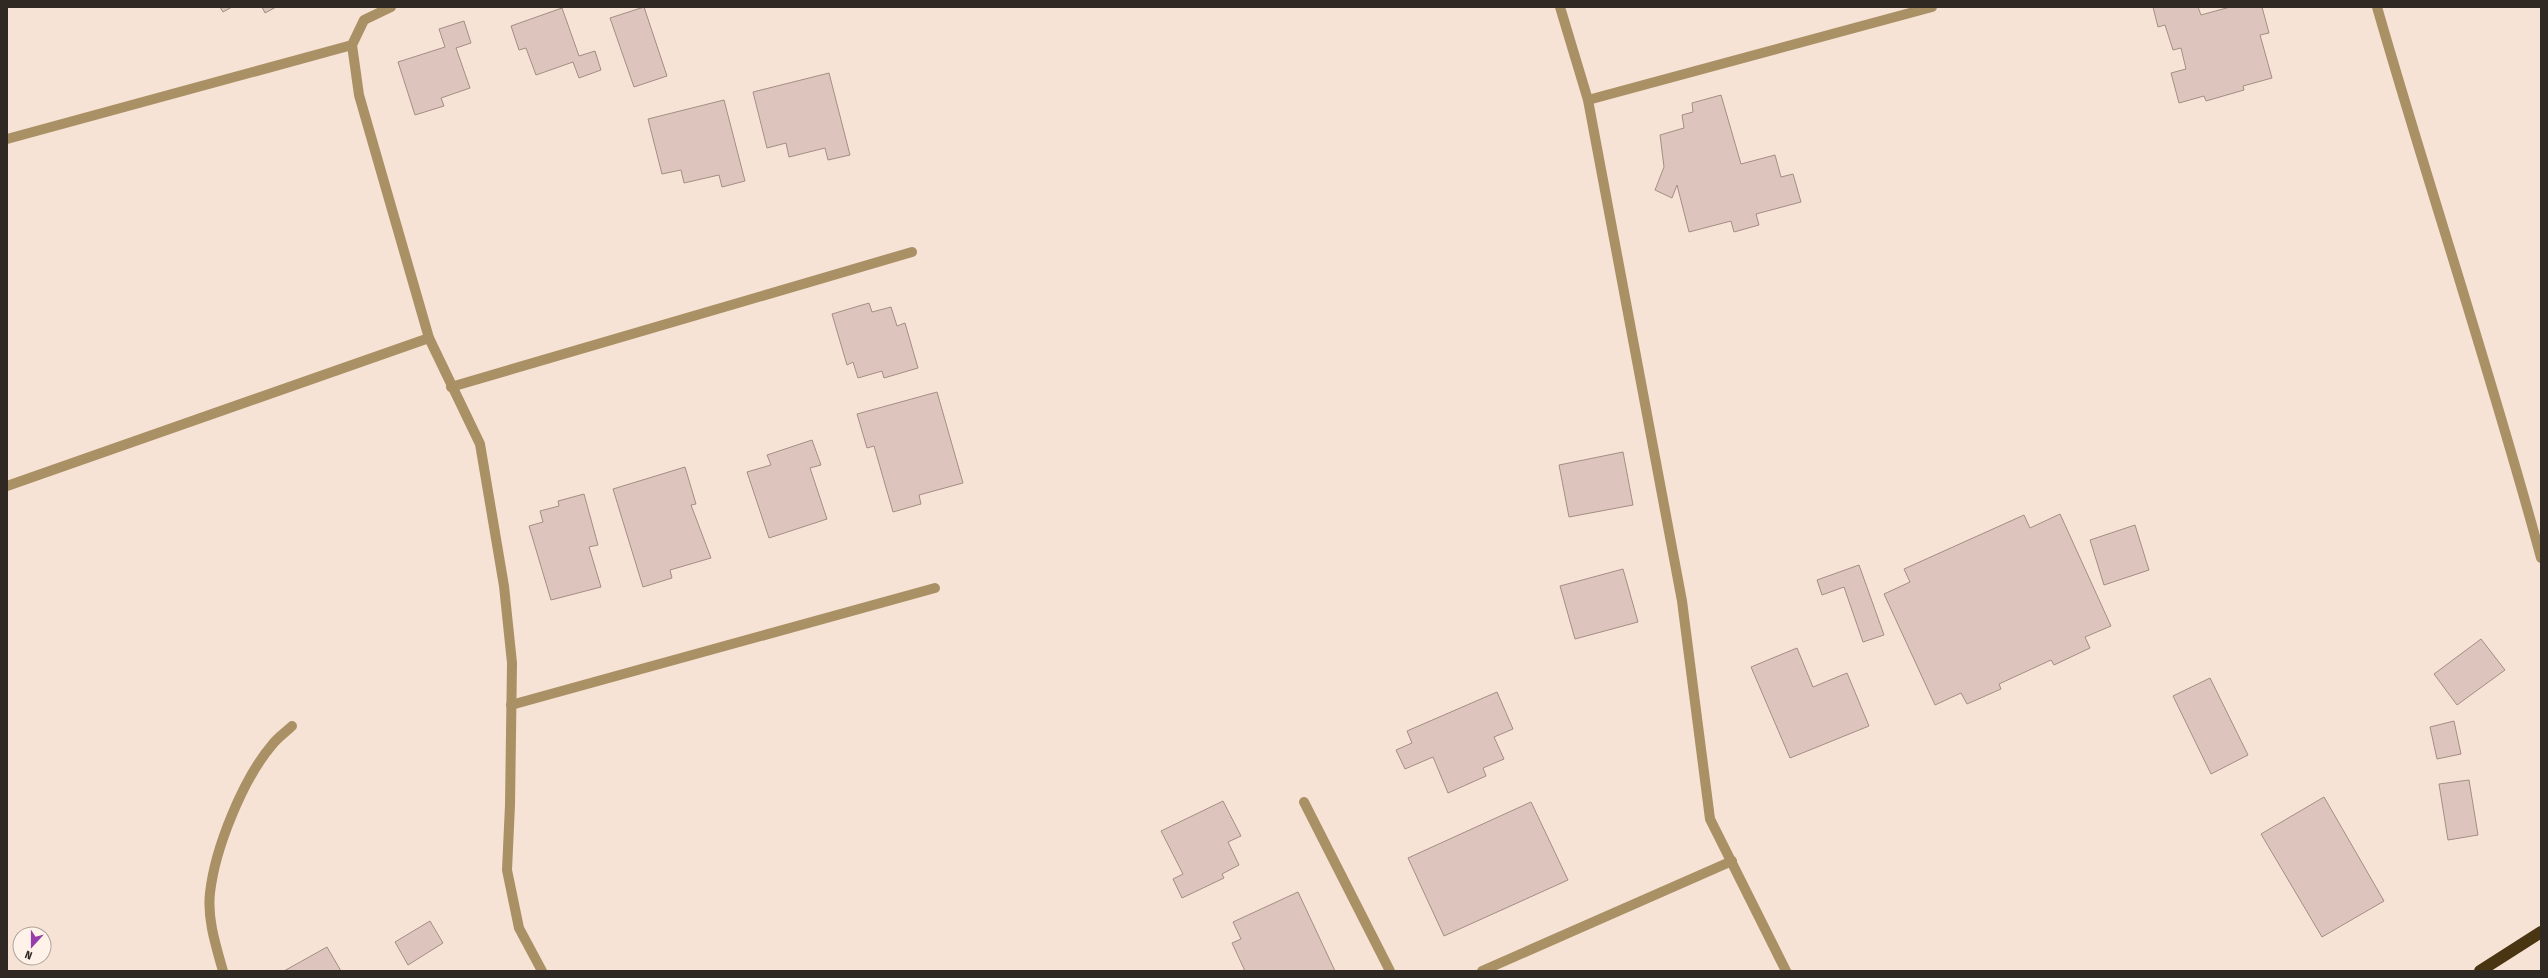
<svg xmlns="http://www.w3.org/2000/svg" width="2548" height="978" font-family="'Fira Sans Condensed',sans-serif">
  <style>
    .building { fill: #ddc5bd; stroke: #a38d85 }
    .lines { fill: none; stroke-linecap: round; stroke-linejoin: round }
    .lane { stroke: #aa9065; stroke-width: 10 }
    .street { stroke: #aa9065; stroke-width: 10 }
    .highway { stroke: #493511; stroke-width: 12 }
  </style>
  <rect width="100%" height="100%" fill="#f7e3d5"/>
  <g class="building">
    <path d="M220 7H232L223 12Z"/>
    <path d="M262 7H276L265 13Z"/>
    <path d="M644 7 667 76 634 87 610 18Z"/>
    <path d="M2153 7H2198L2201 15 2230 7H2262L2269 33 2260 35 2272 78 2243 86 2244 90 2206 101 2204 96 2179 103 2171 73 2186 69 2181 48 2173 50 2165 25 2158 27Z"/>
    <path d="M562 8 579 56 595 51 601 70 579 78 573 62 536 75 526 48 519 50 511 26Z"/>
    <path d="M464 21 471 43 456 48 470 88 441 98 444 106 415 115 398 62 445 47 439 29Z"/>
    <path d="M829 73 850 155 828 160 825 148 789 157 786 143 767 148 753 92Z"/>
    <path d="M1721 95 1741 164 1775 155 1781 177 1793 174 1801 202 1756 214 1759 225 1734 232 1731 221 1689 232 1677 185 1672 198 1655 190 1664 167 1660 135 1684 128 1682 115 1693 112 1692 103Z"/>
    <path d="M724 100 745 181 722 187 719 175 684 183 681 170 662 174 648 119Z"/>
    <path d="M869 303 872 312 891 307 897 326 905 323 918 368 884 378 882 371 858 378 853 362 847 365 832 314Z"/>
    <path d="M937 392 963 483 919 495 921 504 893 512 874 446 867 448 857 414Z"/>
    <path d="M812 440 821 465 810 468 827 519 769 538 747 472 771 465 767 455Z"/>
    <path d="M1623 452 1633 505 1569 517 1559 465Z"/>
    <path d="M685 467 696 504 691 505 711 558 670 570 672 578 643 587 613 489Z"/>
    <path d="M584 494 598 545 589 547 601 587 551 600 529 526 543 522 540 511 559 506 558 501Z"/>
    <path d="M2060 514 2111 626 2085 637 2090 648 2054 665 2051 660 1999 684 2001 689 1967 704 1961 693 1935 705 1884 594 1910 582 1904 569 2024 515 2030 528Z"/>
    <path d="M2135 525 2149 570 2104 585 2090 540Z"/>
    <path d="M1859 565 1884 635 1863 642 1844 587 1822 595 1817 580Z"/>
    <path d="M1623 569 1638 622 1575 639 1560 586Z"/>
    <path d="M2481 639 2505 670 2457 705 2434 674Z"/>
    <path d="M1797 648 1813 687 1847 673 1869 726 1790 758 1751 667Z"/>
    <path d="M2210 678 2248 755 2211 774 2173 696Z"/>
    <path d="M1497 692 1513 729 1494 737 1504 759 1483 768 1486 776 1448 793 1433 757 1405 769 1396 750 1412 743 1407 731Z"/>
    <path d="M2454 721 2461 754 2437 759 2430 727Z"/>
    <path d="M2469 780 2478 835 2448 840 2439 784Z"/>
    <path d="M2324 797 2384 901 2322 937 2261 834Z"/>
    <path d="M1223 801 1241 836 1228 842 1239 865 1222 874 1224 878 1182 898 1173 879 1183 874 1161 831Z"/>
    <path d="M1531 802 1568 880 1444 936 1408 858Z"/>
    <path d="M1298 892 1335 971H1245L1232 943 1241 939 1233 922Z"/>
    <path d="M430 921 443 943 408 965 395 942Z"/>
    <path d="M327 947 341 971H284Z"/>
  </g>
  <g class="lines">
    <path class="lane" d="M223 971C216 946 207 919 210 893 215 848 243 779 272 745 277 738 286 732 292 726"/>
    <g class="street">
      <path d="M391 7 364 20 352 45 359 95 429 338 480 444 504 586 512 663 510 805 507 870 519 928 542 971"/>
      <path d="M1560 7 1588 100 1682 601 1710 819 1786 971"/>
      <path d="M2377 7C2430 191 2491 373 2541 558"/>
      <path d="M1588 100 1932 7"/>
      <path d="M7 139 352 45"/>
      <path d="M451 387 912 252"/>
      <path d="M7 486 429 338"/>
      <path d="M511 705 935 588"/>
      <path d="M1304 802 1390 971"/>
      <path d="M1482 971 1732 861"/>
    </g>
    <path class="highway" d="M2480 971 2541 932"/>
  </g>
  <rect width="2548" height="978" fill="none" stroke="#302923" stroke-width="16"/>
  <g transform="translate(32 946) rotate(201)"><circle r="19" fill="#fef2e9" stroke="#aca29a"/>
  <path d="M0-3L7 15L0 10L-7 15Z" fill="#973da9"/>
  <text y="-6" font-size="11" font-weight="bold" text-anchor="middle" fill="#302923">N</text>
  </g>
</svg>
